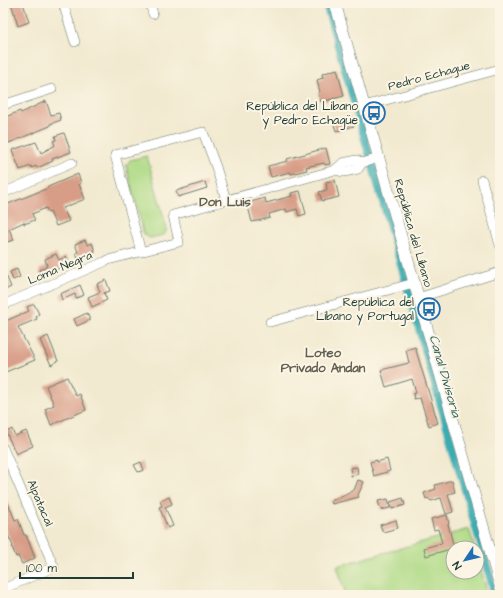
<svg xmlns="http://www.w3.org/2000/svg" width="503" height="598" font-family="'Architects Daughter',sans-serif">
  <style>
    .green { fill: #afda86; stroke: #678c5d }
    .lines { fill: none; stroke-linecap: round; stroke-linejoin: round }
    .canal { stroke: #3aacb2; stroke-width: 8 }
    .building { fill: #d89d87 }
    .minor-casing { stroke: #697a6b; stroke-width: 10 }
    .major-casing { stroke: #697a6b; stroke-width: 12 }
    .minor { stroke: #fff; stroke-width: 9 }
    .major { stroke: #fff; stroke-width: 11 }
    .labels { text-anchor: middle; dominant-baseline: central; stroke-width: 4; stroke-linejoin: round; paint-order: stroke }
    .street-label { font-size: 12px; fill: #1f3d34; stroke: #fcf5e5 }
    .poi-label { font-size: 12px; fill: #1f3d34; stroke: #fcf5e5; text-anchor: end }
    .neighbourhood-label { font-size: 13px; font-weight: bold; fill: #605f51; stroke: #fcf5e5 }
    .water-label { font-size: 13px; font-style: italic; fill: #275e5a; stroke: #fcf5e5 }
  </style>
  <rect width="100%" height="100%" fill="#fcf5e5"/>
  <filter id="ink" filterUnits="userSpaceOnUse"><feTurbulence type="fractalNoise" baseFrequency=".025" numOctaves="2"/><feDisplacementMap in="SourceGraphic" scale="8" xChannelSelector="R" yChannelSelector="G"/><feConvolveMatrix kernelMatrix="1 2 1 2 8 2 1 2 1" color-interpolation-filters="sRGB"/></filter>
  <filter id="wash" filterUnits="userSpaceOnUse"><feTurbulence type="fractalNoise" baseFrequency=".012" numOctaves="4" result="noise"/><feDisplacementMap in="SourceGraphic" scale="16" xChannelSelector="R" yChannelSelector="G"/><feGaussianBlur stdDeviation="0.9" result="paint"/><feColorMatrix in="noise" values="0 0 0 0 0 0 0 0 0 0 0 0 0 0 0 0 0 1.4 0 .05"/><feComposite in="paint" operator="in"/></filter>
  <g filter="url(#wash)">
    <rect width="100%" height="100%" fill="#f2ead0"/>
    <g class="green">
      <path d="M147 156 167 229 164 235 150 238 144 235 126 166 130 160Z"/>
      <path d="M469 529 475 548H453V572H477V556L488 595H346L337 566Z"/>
    </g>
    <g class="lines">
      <g class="canal">
        <path d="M326 3 370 157"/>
        <path d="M372 163 495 595"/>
      </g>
    </g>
    <g id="blocks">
      <g class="building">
        <path d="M11 3H23L29 22 18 26Z"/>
        <path d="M337 69 344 96 321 102 318 93 320 92 317 80 323 78 322 74Z"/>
        <path d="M46 101 51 115 59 113 61 120 50 124V126L9 143 5 134 3 135V118L20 111 21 113Z"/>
        <path d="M351 117 354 126 336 131 333 122Z"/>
        <path d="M64 133 71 152 52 159 53 161 37 168 36 166 32 168 31 166 20 170 12 150 36 142 41 153 54 146 55 145 53 141 56 140 55 136Z"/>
        <path d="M326 148 330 164 325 165 324 163 306 167 307 170 291 174 290 172 271 177 268 166 288 161 287 159Z"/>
        <path d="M78 174 81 183 79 184 85 199 63 208 69 221 56 226 50 212 48 213 46 208 32 214 35 220 24 224V222L9 229 14 240 7 242 3 232V206L48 188V187Z"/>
        <path d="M335 180 339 197 322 201 319 192 327 190 326 182Z"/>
        <path d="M205 182 207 188 178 197 176 191Z"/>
        <path d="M300 191 306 214 299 216 297 209 287 212 286 209 269 214 270 218 252 222 247 203 265 198 266 203 292 196 291 193Z"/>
        <path d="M85 240 88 245 92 243 95 251 78 259 76 253 78 252 75 244Z"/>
        <path d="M56 254 59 260 66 256 69 262 61 265 62 267 41 276 39 270 47 266 45 259Z"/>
        <path d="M3 268 11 287 3 291Z"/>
        <path d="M17 269 20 277 13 280 10 272Z"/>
        <path d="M106 280 110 291 104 293 107 300 92 307 88 297 100 292 97 284Z"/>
        <path d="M80 285 84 295 76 298 75 294 62 300 60 294Z"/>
        <path d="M34 304 39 314 36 316 37 319 18 327 35 360 3 373V322L29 311 27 307Z"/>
        <path d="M87 313 90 320 77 326 74 319Z"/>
        <path d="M48 336 58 361 51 365 40 340Z"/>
        <path d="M415 347 438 423 429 426 420 398 414 399 413 394 416 393 412 379 386 387 381 370 409 363 406 350Z"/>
        <path d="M67 377 76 396 80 394 86 410 51 425 45 409 54 405 46 386Z"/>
        <path d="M12 429 15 436 26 431 33 446 16 454 6 432Z"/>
        <path d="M387 459 390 471 374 476 370 462 377 460V462Z"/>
        <path d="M141 462 144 470 138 472 134 465Z"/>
        <path d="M357 467 358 474 351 476 350 468Z"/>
        <path d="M358 480 364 482 358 495 359 497 332 504 331 501 354 490Z"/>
        <path d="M452 480 455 492 448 494 453 512 446 514 441 498 431 501 428 498 426 499 424 493 436 489 435 485Z"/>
        <path d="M3 491 15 520 18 519 24 535H26L35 558 22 564 18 556 16 557 12 547 13 546 3 524Z"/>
        <path d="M169 497 172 504 165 507 173 526 168 528 159 507 162 506 160 501Z"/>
        <path d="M403 498 405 505 392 509 390 502Z"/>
        <path d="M388 499 390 508 381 510 378 501Z"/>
        <path d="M447 515 449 524H448L454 548 426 556 424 548 442 543 438 529 434 530 431 519Z"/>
        <path d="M396 520 398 528 383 532 380 525Z"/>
      </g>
    </g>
  </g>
  <g filter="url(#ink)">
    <use href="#blocks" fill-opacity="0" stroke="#697a6b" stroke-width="1"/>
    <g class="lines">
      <g class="minor-casing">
        <g id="minor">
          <path d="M63 3 75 42"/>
          <path d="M150 3 153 14"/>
          <path d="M3 105 52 89"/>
          <path d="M364 106 500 69"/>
          <path d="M335 170 344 172 358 169 362 163 379 158"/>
          <path d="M482 180 500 245"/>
          <path d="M3 193 72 163"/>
          <path d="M141 252 115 155 203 132 216 167 226 200"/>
          <path d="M108 260 179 242 173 215 335 170 343 163 357 160 362 163"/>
          <path d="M418 298 500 272"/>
          <path d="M3 305 104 262"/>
          <path d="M270 322 414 283"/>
          <path d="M3 448 54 567 3 589"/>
        </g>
      </g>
      <g class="major-casing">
        <path id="major" d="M335 3 500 586"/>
      </g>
      <use href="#minor" class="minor"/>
      <use href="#major" class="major"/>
    </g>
  </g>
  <defs>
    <g id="bus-ring" transform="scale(1.15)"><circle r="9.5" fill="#fcf5e5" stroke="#1f6fb2" stroke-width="1.5"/><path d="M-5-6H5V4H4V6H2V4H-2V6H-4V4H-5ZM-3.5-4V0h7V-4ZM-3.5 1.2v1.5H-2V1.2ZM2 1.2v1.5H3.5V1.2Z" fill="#1f6fb2"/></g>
  </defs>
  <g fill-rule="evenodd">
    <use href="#bus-ring" x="374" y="113"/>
    <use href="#bus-ring" x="429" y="309"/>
  </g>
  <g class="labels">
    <g class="street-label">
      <text transform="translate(429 76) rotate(-15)">Pedro Echague</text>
      <text transform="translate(413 233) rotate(74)">República del Líbano</text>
      <text transform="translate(60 268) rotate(-23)">Loma Negra</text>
      <text transform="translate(40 503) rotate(67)">Alpatacal</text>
    </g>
    <g class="poi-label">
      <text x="358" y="106">República del Líbano<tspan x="358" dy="14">y Pedro Echagüe</tspan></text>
      <text x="414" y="302">República del<tspan x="414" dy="14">Líbano y Portugal</tspan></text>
    </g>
    <g class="neighbourhood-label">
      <text x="225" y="202">Don Luis</text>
      <text x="323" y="353">Loteo<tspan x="323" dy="15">Privado Andan</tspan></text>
    </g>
    <g class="water-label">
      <text transform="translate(445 376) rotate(74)">Canal Divisoria</text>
    </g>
  </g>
  <rect width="503" height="598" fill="none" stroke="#fcf5e5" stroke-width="16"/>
  <g transform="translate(465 560) rotate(235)"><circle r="19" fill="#fcf5e5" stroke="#a4ab9e"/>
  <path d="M0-3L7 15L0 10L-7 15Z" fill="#1f6fb2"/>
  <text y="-6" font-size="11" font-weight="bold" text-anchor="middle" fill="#1f3d34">N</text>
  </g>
  <path d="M20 572v6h113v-6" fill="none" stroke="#1f3d34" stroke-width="2"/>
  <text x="26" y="572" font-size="12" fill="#1f3d34" stroke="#fcf5e5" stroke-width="3" paint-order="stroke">100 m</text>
</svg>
